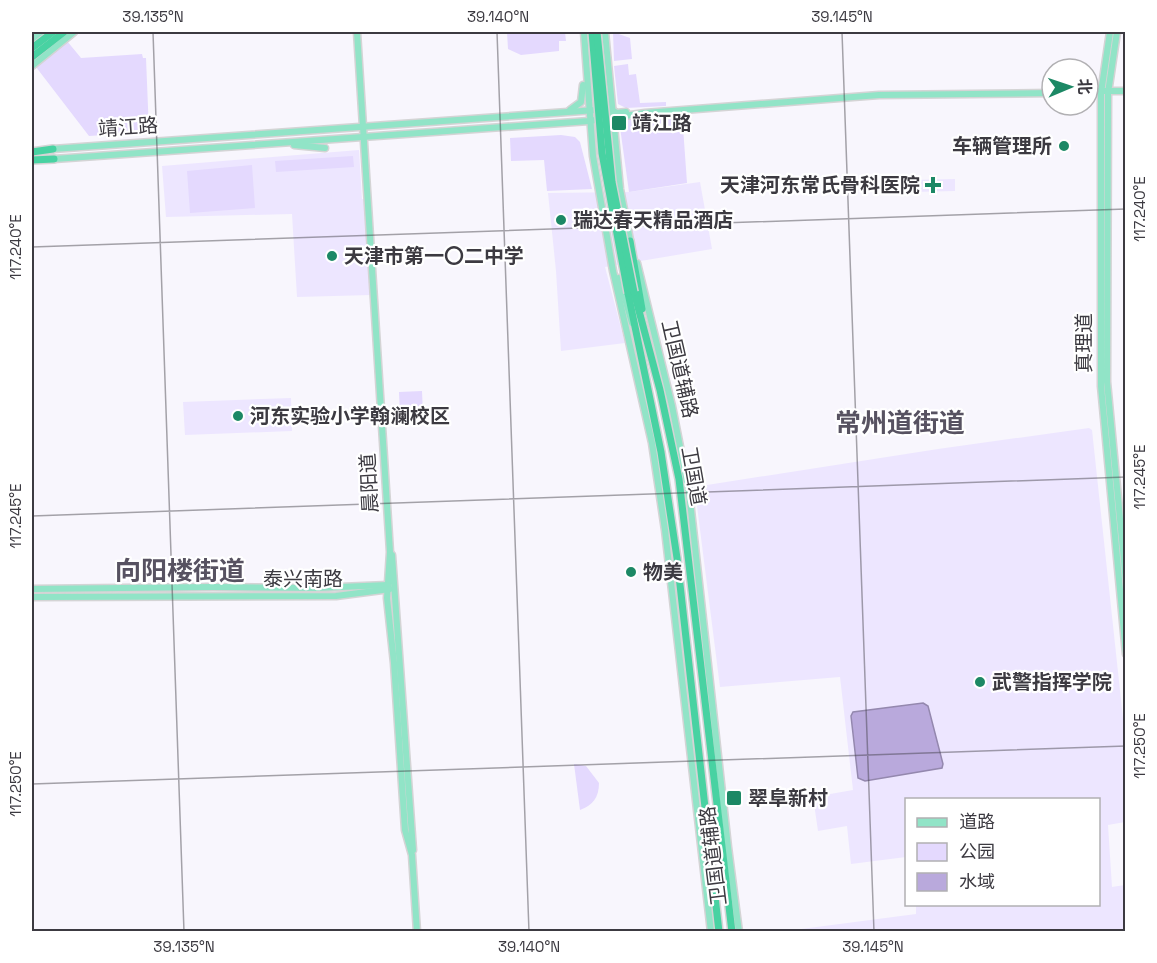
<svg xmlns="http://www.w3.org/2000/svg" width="1157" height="963" font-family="'Space Grotesk','Noto Sans SC',sans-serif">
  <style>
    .built { fill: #ede6ff }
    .green { fill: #e4d9fe }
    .water { fill: #b9a9dc; stroke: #9488ae; stroke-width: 1.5 }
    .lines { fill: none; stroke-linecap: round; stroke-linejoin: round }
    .major-casing { stroke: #d4d4d5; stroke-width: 9 }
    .highway-casing { stroke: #d4d4d5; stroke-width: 10 }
    .major { stroke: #91e4c7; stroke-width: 6 }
    .highway { stroke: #48d2a2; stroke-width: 7 }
    .highway-bridge-casing { stroke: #d4d4d5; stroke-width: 10; stroke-linecap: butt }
    .highway-bridge { stroke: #48d2a2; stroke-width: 7 }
    .ticks { fill: none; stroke: #3c3a41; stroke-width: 1.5; stroke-opacity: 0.45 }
    .poi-dot { fill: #1c8865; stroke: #fff; stroke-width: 2 }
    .labels { text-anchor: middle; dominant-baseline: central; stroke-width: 4.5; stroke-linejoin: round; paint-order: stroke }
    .poi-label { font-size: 20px; font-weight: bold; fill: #3c3a41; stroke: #fff; text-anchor: start }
    .street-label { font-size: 20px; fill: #3c3a41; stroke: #fff }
    .district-label { font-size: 26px; font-weight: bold; fill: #575261; stroke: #fff }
    .neatline { fill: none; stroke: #3c3a41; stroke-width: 2 }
    .ticks-label { font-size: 15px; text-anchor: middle; fill: #3c3a41 }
  </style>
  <rect width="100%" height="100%" fill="#f8f6fd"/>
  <g class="built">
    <path d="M359 150 362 199H366L371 295 297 297 292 214 166 217 162 166Z"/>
    <path d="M955 179V191L912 192V180Z"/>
    <path d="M700 182 712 249 605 267 625 343 561 351 556 271 548 193 629 192Z"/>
    <path d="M291 398 292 431 185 435 183 402Z"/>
    <path d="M1089 428 1092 430 1125 737V822L1108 825 1112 887 1125 885V931H786L916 914V905L1098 904V800H906V857L851 864 847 826 818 831 813 797 853 790 840 677 720 687 697 506 707 485 938 449Z"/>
  </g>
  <g class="green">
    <path d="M507 32H565L566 41H559V51L521 55 508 49Z"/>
    <path d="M613 32 630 38 632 59 614 61Z"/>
    <path d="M67 41 81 58 142 54 143 58H146L149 132 89 136 36 67Z"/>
    <path d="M628 64 629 75 636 74 640 103 666 102V106L626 108 618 104 614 66Z"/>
    <path d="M682 113 687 183 629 192 619 120Z"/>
    <path d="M561 135 575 137 580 142 592 189 547 191 544 160 511 161 510 138Z"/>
    <path d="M353 156 354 167 276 172 275 161Z"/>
    <path d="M252 165 255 208 190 213 187 171Z"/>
    <path d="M422 391 423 414 400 415 399 392Z"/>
    <path d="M574 764 586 766 599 783C599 797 593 805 580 810Z"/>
  </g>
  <path class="water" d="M923 703 928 706 943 764 942 768 865 781 858 778 851 716 853 712Z"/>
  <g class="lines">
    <g class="major-casing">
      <g id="major">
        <path d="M357 32 390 552 387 598 394 663 405 830 412 855 417 932"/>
        <path d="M584 32 593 156 613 271 652 443 665 530 711 932"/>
        <path d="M605 32 620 189 631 245"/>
        <path d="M1110 32 1101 93V386L1126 654"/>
        <path d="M1117 32 1108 93 1107 382 1126 582"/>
        <path d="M32 39 41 32"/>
        <path d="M32 66 74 32"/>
        <path d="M1088 91H1126"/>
        <path d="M570 110 581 102 583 85"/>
        <path d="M294 145 325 148"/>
        <path d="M53 149 610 109 617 113 626 112"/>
        <path d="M54 159 589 121 645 113 879 95 1052 93"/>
        <path d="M637 263 672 406 689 492 728 847 739 932"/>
        <path d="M619 278 632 323"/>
        <path d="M392 555 413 850"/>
        <path d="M32 589 213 587 316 588 388 585"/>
        <path d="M32 597 336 596 390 589"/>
      </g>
    </g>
    <g class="highway-casing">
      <g id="highway">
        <path d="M32 48 53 32"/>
        <path d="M32 57 64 32"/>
        <path d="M32 152 53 149"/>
        <path d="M32 160 54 159"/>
        <path d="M630 241 642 309"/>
        <path d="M634 292 660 390 679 479 732 932"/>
        <path d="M628 293 661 452 677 558 719 932"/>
      </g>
    </g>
    <use href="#major" class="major"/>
    <use href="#highway" class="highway"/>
    <g class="highway-bridge-casing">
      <g id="highway-bridge">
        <path d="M592 32 602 153 628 293"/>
        <path d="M597 32 612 182 634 292"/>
      </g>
    </g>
    <use href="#highway-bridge" class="highway-bridge"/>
  </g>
  <path class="ticks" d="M153 32 184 932M497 32 529 932M842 32 874 932M32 247 1126 209M32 516 1126 477M32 784 1126 746"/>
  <g class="poi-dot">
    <rect x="611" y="115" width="16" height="16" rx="3"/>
    <circle cx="1064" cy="146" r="6"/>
    <path d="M930 176h6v6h6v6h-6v6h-6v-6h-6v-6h6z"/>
    <circle cx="561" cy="220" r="6"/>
    <circle cx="332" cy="256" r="6"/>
    <circle cx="238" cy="416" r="6"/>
    <circle cx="631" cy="572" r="6"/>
    <circle cx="980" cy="682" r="6"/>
    <rect x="726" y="790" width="16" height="16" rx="3"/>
  </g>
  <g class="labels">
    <g class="poi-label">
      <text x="632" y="123">靖江路</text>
      <text x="1052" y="146" text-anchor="end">车辆管理所</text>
      <text x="920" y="185" text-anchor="end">天津河东常氏骨科医院</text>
      <text x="573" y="220">瑞达春天精品酒店</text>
      <text x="344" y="256">天津市第一〇二中学</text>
      <text x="250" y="416">河东实验小学翰澜校区</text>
      <text x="643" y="572">物美</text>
      <text x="992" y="682">武警指挥学院</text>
      <text x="748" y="798">翠阜新村</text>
    </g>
    <g class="street-label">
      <text transform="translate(128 127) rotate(-4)">靖江路</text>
      <text transform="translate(1084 343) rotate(-90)">真理道</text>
      <text transform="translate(680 369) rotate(77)">卫国道辅路</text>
      <text transform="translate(694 476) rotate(80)">卫国道</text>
      <text transform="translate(369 483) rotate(-93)">晨阳道</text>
      <text x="303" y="579">泰兴南路</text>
      <text transform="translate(713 856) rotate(-97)">卫国道辅路</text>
    </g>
    <g class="district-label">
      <text x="900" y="423">常州道街道</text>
      <text x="180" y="571">向阳楼街道</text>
    </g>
  </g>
  <rect width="1157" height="963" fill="none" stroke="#ffffff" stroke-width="66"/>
  <rect x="905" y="798" width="195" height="108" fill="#ffffff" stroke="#b1b0b3" stroke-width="1.5"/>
  <rect x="917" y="818" width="30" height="9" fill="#91e4c7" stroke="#b1b0b3" stroke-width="1.5"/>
  <text x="959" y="828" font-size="18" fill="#3c3a41">道路</text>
  <rect x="917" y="843" width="30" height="18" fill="#e4d9fe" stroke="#b1b0b3" stroke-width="1.5"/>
  <text x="959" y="858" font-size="18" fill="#3c3a41">公园</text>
  <rect x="917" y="873" width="30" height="18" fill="#b9a9dc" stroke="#b1b0b3" stroke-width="1.5"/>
  <text x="959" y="888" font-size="18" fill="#3c3a41">水域</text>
  <g transform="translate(1070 87) rotate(88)"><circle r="28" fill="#ffffff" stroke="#b1b0b3" stroke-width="1.5"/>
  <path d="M0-4.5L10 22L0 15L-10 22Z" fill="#1c8865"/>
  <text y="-9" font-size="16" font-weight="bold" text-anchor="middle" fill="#3c3a41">北</text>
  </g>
  <rect x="33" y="33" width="1091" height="897" class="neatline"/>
  <g class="ticks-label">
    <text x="153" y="22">39.135°N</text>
    <text x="498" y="22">39.140°N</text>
    <text x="842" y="22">39.145°N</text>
    <text transform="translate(1140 209) rotate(-90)" y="5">117.240°E</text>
    <text transform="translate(16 247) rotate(-90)" y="5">117.240°E</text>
    <text transform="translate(1140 477) rotate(-90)" y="5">117.245°E</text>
    <text transform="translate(16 516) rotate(-90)" y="5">117.245°E</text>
    <text transform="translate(1140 746) rotate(-90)" y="5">117.250°E</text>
    <text transform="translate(16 784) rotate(-90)" y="5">117.250°E</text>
    <text x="184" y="952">39.135°N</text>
    <text x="529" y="952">39.140°N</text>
    <text x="873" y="952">39.145°N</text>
  </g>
</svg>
